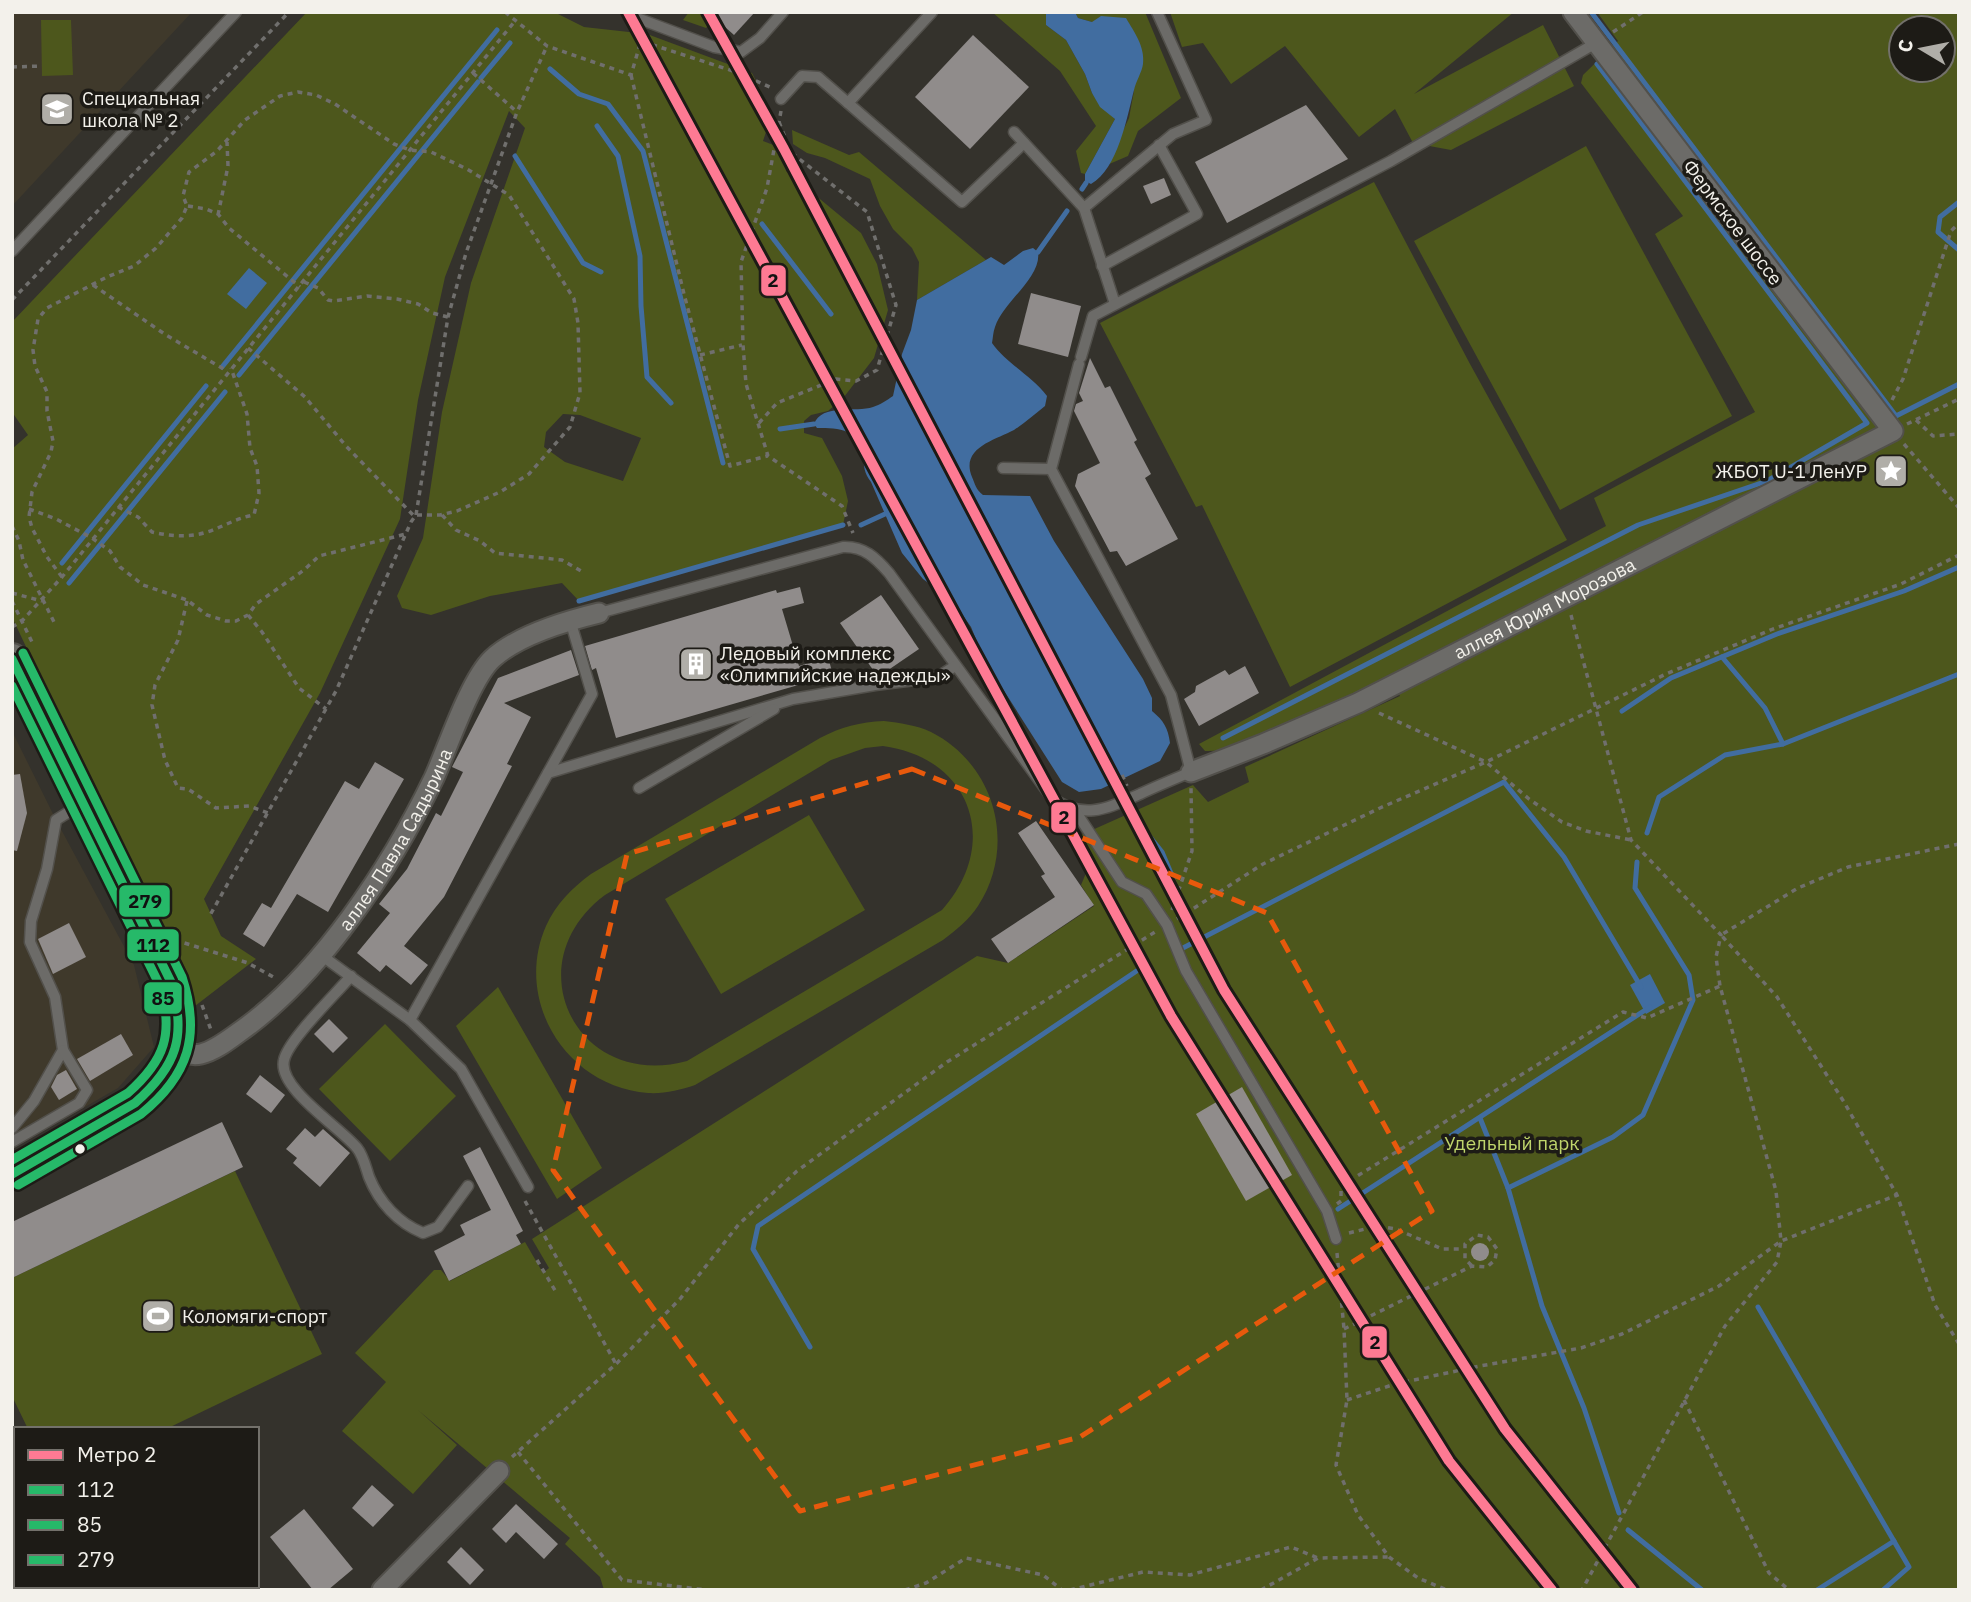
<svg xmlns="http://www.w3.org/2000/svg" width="1971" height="1602" font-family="'IBM Plex Sans',sans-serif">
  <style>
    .built { fill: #3f392b }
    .green { fill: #4d571c; fill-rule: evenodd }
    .water { fill: #416da0 }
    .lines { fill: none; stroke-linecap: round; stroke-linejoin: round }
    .stream { stroke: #416da0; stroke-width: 5 }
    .building { fill: #908c8b }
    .lane-casing { stroke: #52504b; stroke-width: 13 }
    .street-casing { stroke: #52504b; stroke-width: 23 }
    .secondary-casing { stroke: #52504b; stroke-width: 32 }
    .path { stroke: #706f6d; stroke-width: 3.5; stroke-dasharray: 5 5; stroke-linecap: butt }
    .lane { stroke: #6c6b68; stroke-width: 10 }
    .street { stroke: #6c6b68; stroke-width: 19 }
    .secondary { stroke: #6f6e69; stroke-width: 28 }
    .bus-1-casing { stroke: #1d1b16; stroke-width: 14 }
    .bus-2-casing { stroke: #1d1b16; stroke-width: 14 }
    .bus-3-casing { stroke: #1d1b16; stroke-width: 14 }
    .bus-1 { stroke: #26b969; stroke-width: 9 }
    .bus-2 { stroke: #26b969; stroke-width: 9 }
    .bus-3 { stroke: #26b969; stroke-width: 9 }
    .metro-1-casing { stroke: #1d1b16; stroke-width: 16 }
    .metro-1 { stroke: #fe7a93; stroke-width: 10 }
    .marked { fill: none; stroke: #e8590c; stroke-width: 5; stroke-dasharray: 14 9; stroke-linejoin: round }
    .bus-dot { fill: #f3f1eb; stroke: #1d1b16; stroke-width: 2.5 }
    .labels { text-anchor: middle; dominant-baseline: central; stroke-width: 7; stroke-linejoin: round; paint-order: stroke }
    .poi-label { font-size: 19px; fill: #f3f1eb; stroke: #1d1b16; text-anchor: start }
    .street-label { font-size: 19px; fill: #f3f1eb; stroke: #1d1b16 }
    .park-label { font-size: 19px; fill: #bfd56b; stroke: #1d1b16 }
    .line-badge { stroke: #1d1b16; stroke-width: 2.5 }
    .pale-badge-label { font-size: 19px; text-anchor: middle; font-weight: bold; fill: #111 }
  </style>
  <rect width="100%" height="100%" fill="#34322c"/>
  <g class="built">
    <path d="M12 12H192L12 206Z"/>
    <path d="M12 731 56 820 134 965 154 1047 118 1088 12 1149Z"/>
  </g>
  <g class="green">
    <path d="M307 12H554L584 27 647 34 752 73 772 114 763 141 784 149 786 171 861 233 877 264 888 310 874 358 844 397 828 411 811 415 804 421V433L822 438 842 476 848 501 843 525 579 601 562 583 490 596 431 615 402 608 397 596 423 538 442 412 471 283 525 128 509 111 445 277 418 400 400 519 320 693 204 899 221 936 256 959 195 1006 12 617V449L28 435 12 412V322ZM563 414 580 415 641 438 623 481 565 462 544 447 546 432Z"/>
    <path d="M689 12H706L711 17 707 22 709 25 706 28 683 20Z"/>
    <path d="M992 12H1046V25L1066 40 1085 74 1092 93 1115 119 1085 174 1081 173 1076 151 1096 126 1060 71Z"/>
    <path d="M1075 12H1145L1181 98 1138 131 1128 156 1107 165 1129 118 1134 91 1092 22 1078 18Z"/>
    <path d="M1170 12H1514L1414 94 1543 25 1574 86 1451 150 1413 143 1395 109 1359 137 1285 46 1231 84 1203 43 1182 47Z"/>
    <path d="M1597 12H1959V1590H604L600 1577 565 1544 570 1538 418 1410 457 1445 413 1494 342 1431 386 1382 355 1353 434 1270H441L450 1281 525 1242 543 1273 549 1268 532 1239 977 956 1008 963 1094 906 1081 885 1089 866 1072 839 1193 785 1208 802 1249 782 1245 767 1400 696 1390 676C1350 695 1245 754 1205 751L1199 744 1606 526 1594 498 1755 412 1655 234 1683 216 1581 83 1583 75 1618 41ZM1901 28H1943V70H1901Z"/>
    <path d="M41 20H71L73 75 42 76Z"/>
    <path d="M792 130 849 155 859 152 986 260 917 300 919 262 912 248 893 229 880 206 870 179 825 158 807 153 793 144Z"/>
    <path d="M1586 146 1732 416 1560 510 1414 241Z"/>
    <path d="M1374 182 1470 364 1567 540 1290 687 1202 505 1196 507 1100 323Z"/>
    <path d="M884 721C900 723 916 725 931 732 996 765 1017 846 978 906 969 920 956 930 943 940L695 1085C680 1090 664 1094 648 1093 567 1087 513 1001 546 926 556 904 572 888 591 874L820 738C841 727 860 722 884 721ZM883 746C972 758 1001 844 942 910L687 1061C576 1091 514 963 605 895L831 760 865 748Z"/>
    <path d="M809 815 865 910 721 994 665 899Z"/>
    <path d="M498 987 602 1168 557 1199 456 1026Z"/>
    <path d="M385 1024 456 1096 390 1161 319 1089Z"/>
    <path d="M235 1171 322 1354 166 1429H28L12 1396V1278Z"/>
  </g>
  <g class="water">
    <path d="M1046 12H1075L1078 18 1092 22 1101 16 1126 18C1134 32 1145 46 1143 64 1142 72 1136 81 1134 90 1127 117 1118 169 1091 184L1085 181V174L1115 119 1100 107 1092 93 1085 74 1066 40 1046 25Z"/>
    <path d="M1033 248 1038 252C1042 277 1003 302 995 327 993 332 993 338 992 343 1007 364 1031 375 1047 396L1045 406C1035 414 1025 423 1014 430 995 440 960 448 972 477 975 484 976 490 983 495L1030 496 1054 541 1143 679 1152 698V711C1164 721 1168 728 1170 743L1160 761 1101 789 1079 792 1062 782 985 661 971 627 953 601 923 579 902 553 871 482C864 473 864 467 863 456 861 429 839 428 817 428L814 424C822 403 856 413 873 407 880 405 887 400 893 396L902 354 911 330 917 300 991 257 1004 265 1023 251Z"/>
    <path d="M249 268 267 283 246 309 227 294Z"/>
    <path d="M1650 974 1665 1003 1646 1014 1630 985Z"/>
  </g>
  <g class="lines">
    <g class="stream">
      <path d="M1591 12 1896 416 1959 384"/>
      <path d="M550 69 579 94 608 104 643 151 723 463"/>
      <path d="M481 78 510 43"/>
      <path d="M597 126 618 156 640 256 641 306 647 377 671 403"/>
      <path d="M515 156 583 263 601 272"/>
      <path d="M1082 189 1086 183"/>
      <path d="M1959 202 1940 217 1938 232 1959 250"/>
      <path d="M762 224 831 314"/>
      <path d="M1038 252 1067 211"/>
      <path d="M222 367 497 30"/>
      <path d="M239 375 478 82"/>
      <path d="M780 429 814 424"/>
      <path d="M861 525 885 514"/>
      <path d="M62 563 206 386"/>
      <path d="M69 583 225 392"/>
      <path d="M579 601 843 525"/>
      <path d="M1722 657 1765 708 1783 744"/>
      <path d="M1622 711 1671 678 1777 634 1904 591 1959 567"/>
      <path d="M1223 738 1638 525 1767 481 1867 423 1597 64"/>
      <path d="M1134 817 1162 852 1173 878"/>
      <path d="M1647 833 1659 797 1725 755 1783 744 1959 674"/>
      <path d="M1181 949 1504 782 1564 857 1641 987"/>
      <path d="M1480 1118 1508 1188 1542 1306 1584 1408 1619 1513"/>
      <path d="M1508 1188 1613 1137 1643 1115 1693 1000 1689 975 1635 888 1637 862"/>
      <path d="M1338 1209 1650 1007"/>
      <path d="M1758 1307 1909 1567 1883 1590"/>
      <path d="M810 1347 753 1249 758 1226 1144 966"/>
      <path d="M1628 1530 1702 1590"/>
      <path d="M1817 1590 1894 1541"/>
    </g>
  </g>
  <g class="building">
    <path d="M708 12H755L734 35Z"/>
    <path d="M973 35 1029 87 970 149 915 97Z"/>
    <path d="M1306 105 1348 159 1227 223 1195 162Z"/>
    <path d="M1164 178 1171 195 1151 204 1143 186Z"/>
    <path d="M1031 293 1081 306 1068 357 1018 344Z"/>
    <path d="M1090 358 1105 388 1110 386 1137 440 1134 442 1151 474 1145 478 1178 539 1126 566 1117 551 1110 552 1075 486 1078 474 1100 463 1074 411 1076 404 1083 401 1079 393Z"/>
    <path d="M800 587 804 603 782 609 799 666 828 657 833 675 616 738 596 668 592 670 585 646 776 590 777 593Z"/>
    <path d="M881 595 919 649 878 677 840 623Z"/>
    <path d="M571 650 579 675 504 703 531 717 507 764 512 766 444 897 404 946 428 965 411 985 386 965 380 972 357 953 390 913 379 904 407 869 436 813 441 816 463 772 452 767 498 678Z"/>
    <path d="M1245 666 1259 693 1199 726 1184 699 1195 692 1196 686 1225 670 1229 675Z"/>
    <path d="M375 762 404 779 328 912 297 894 264 947 243 934 262 903 271 908 345 781 359 789Z"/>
    <path d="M20 774 27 813 17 851 12 850V775Z"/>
    <path d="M1036 821 1094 905 1008 963 991 939 1055 897 1041 876 1045 874 1018 833Z"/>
    <path d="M69 923 86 957 53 974 38 939Z"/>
    <path d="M329 1019 348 1038 333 1053 314 1034Z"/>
    <path d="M121 1034 133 1055 90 1081 77 1059Z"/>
    <path d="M66 1070 77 1089 59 1100 51 1087 57 1075Z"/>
    <path d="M260 1075 285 1095 271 1113 246 1094Z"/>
    <path d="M1242 1087 1292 1175 1246 1201 1196 1114Z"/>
    <path d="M222 1122 243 1167 12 1278V1222Z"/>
    <path d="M305 1128 315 1137 323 1129 350 1153 320 1187 293 1163 297 1158 286 1149Z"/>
    <path d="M480 1147 523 1231 516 1235 521 1244 449 1281 434 1251 465 1235 460 1225 491 1210 463 1156Z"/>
    <circle cx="1480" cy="1252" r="9"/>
    <path d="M372 1485 394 1505 373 1527 352 1508Z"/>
    <path d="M516 1504 558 1544 544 1559 516 1532 506 1543 492 1529Z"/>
    <path d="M304 1509 353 1569 328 1590H313L270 1537Z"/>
    <path d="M461 1547 484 1570 470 1585 447 1562Z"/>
  </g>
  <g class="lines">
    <g class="lane-casing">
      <g id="lane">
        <path d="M629 12 637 18 714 47 741 52 760 38 783 12"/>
        <path d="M781 99 802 76 818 77 962 202 1024 143"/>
        <path d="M848 103 932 12"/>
        <path d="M1014 132 1084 208 1115 304"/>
        <path d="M1084 208 1173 134 1206 120 1157 12"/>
        <path d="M12 251 236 12"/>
        <path d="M1102 266 1197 214 1159 145"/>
        <path d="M1081 357 1093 316 1391 161 1596 43"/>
        <path d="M1003 468 1051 469"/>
        <path d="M599 613 843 547C864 546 876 558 889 573L1052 798C1085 821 1108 808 1140 794 1157 786 1174 779 1191 772L1171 695 1051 469 1079 364"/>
        <path d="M548 773 793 699 875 685 938 677 955 666"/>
        <path d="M639 788 774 709"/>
        <path d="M1074 809 1122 882 1146 894 1167 925 1186 971 1327 1211 1336 1239"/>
        <path d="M321 955 410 1020 461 1069 528 1187"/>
        <path d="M351 976C336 994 288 1040 284 1060 277 1088 340 1127 357 1148 363 1155 366 1168 369 1177 379 1202 398 1223 423 1233L438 1227 468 1186"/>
        <path d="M410 1020 592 694 570 620"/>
        <path d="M12 1128 34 1101 63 1050 55 997 30 942 31 921 47 869 56 820 80 805"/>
        <path d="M12 1142 79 1103 87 1090 63 1050"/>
      </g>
    </g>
    <g class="street-casing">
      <g id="street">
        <path id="s1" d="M1191 772 1263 744 1358 703 1893 431 1573 12"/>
        <path id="s2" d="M175 1050C184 1053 192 1056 201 1054 214 1051 227 1041 238 1033 320 976 391 867 434 778 448 747 470 680 492 659 518 635 566 621 599 613"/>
        <path d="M382 1590 499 1471"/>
      </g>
    </g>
    <g class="secondary-casing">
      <path id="secondary" d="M12 658 171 982C189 1033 178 1069 135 1103L12 1174"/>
    </g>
    <g class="path">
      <path d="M505 12 547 46 631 75 641 41 739 73 774 89"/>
      <path d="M1613 32 1643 12"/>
      <path d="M12 67 42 66"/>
      <path d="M473 73 517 112"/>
      <path d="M631 75 684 294 730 466 767 456"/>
      <path d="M781 111 767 188 741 262 743 345 746 384 768 456 842 506 853 533"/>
      <path d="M779 122 790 150"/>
      <path d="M188 206 206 209 218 214 229 228 300 287"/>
      <path d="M218 215 228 166 227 142"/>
      <path d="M304 282 318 288 328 300 333 301 367 296 397 299 418 304 432 313 448 317"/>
      <path d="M93 285 166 335 227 371"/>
      <path d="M12 300 289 12"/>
      <path d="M248 348 305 397 346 446 415 517"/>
      <path d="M700 355 742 345"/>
      <path d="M1892 400 1903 379 1951 231 1959 223"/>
      <path d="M1916 420 1933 436 1959 434"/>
      <path d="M759 423 777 403 836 379 856 381 877 370 896 305 867 212 775 140"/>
      <path d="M1907 424 1959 399"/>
      <path d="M1904 444 1959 508"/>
      <path d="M118 507 138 517 152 532C170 536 189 538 207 532 223 527 236 518 254 515L259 493 257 466 250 448 247 414 231 368"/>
      <path d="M29 509 56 519 92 538 110 551 120 567 143 585 187 600 207 615 226 621H236L248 615 256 604 304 570 319 556 406 534"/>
      <path d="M416 515 448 317 466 253 517 112 547 46"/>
      <path d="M442 515 456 530 480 541 495 553 562 560 583 572"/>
      <path d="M12 526 19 541 23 560 55 624"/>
      <path d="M62 577 47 557 32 528 29 517 32 492 51 452 53 441 47 411V392L35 366 33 350 38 319 47 308 107 277 134 266 156 248 182 218 187 206 183 196 189 172 217 151 245 120 280 96 298 92 316 95 335 104 394 144 410 150 431 152 467 169 509 195 574 299 578 323 580 393 570 427 529 474 500 492 457 511 440 515H416L411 522 336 691 209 917"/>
      <path d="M12 593 42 601"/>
      <path d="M12 601 34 646"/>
      <path d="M187 601 178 640 155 685 152 705 165 760 178 788 188 789 216 808 249 806 268 813"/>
      <path d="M248 615 262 632 299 688 326 709"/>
      <path d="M1571 615 1631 840 1721 935 1716 957 1720 986 1776 1191 1781 1241 1777 1262 1725 1326 1582 1590"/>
      <path d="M12 627 22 621 62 577 515 21"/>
      <path d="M1379 713 1486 762 1529 799 1562 822 1586 831 1631 840"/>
      <path d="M1122 775 1127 786"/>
      <path d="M1959 844 1848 867 1798 888 1721 935 1777 997 1844 1102 1897 1195 1935 1305 1959 1344"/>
      <path d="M1104 899 1132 945"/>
      <path d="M1172 910 1192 851 1191 788"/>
      <path d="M1177 919 1263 864 1380 808 1486 762 1666 674 1773 629 1901 584 1959 555"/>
      <path d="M175 940 248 963 275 978"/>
      <path d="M202 1005 211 1030"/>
      <path d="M525 1201 616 1364"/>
      <path d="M1337 1204 1341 1201V1186L1623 1012 1647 1018 1720 986"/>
      <path d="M1349 1233 1377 1226 1396 1229 1442 1249H1463"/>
      <path d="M1337 1253 1344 1329 1347 1400 1336 1465 1358 1515 1389 1557 1418 1578 1447 1590"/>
      <path d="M537 1260 556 1292"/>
      <path d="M1344 1329 1472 1266 1487 1267 1495 1260 1497 1249 1488 1237 1477 1235 1465 1244V1259L1472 1266"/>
      <path d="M1347 1400 1395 1384 1480 1366 1581 1348 1622 1334 1719 1286 1781 1241 1897 1195"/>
      <path d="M1684 1400 1769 1573 1789 1590"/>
      <path d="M518 1452 622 1580 707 1590"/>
      <path d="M512 1457 616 1364 680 1299 739 1224 797 1171 947 1062 1155 932"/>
      <path d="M905 1590 926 1583 966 1558 1043 1575 1062 1590"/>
      <path d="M1070 1590 1143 1572 1190 1575 1291 1547 1318 1558"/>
      <path d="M1261 1590 1318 1558 1389 1557"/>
    </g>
    <use href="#lane" class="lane"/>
    <use href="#street" class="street"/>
    <use href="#secondary" class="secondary"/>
    <g class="bus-1-casing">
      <path id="bus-1" d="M12 659 171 982C187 1036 177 1066 135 1103L12 1174"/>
    </g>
    <g class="bus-2-casing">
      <path id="bus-2" d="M12 686 160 986C174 1034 165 1060 128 1093L12 1160"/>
    </g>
    <g class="bus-3-casing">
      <path id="bus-3" d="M18 1185 141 1114C189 1075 201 1035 182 977L23 653"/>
    </g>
    <use href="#bus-1" class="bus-1"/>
    <use href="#bus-2" class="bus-2"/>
    <use href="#bus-3" class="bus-3"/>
    <g class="metro-1-casing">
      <g id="metro-1">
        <path d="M628 12 1171 1016 1449 1461 1552 1590"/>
        <path d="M708 12 784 149 1224 990 1505 1429 1632 1590"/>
      </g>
    </g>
    <use href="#metro-1" class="metro-1"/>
  </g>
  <path class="marked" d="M912 769 1267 913 1432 1211 1080 1437 800 1511 553 1170 627 854Z"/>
  <defs>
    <g id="school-square" transform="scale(1.75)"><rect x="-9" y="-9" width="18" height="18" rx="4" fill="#b0aea8" stroke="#1d1b16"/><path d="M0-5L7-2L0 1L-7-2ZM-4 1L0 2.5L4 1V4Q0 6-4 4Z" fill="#fff"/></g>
    <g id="sight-square" transform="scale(1.75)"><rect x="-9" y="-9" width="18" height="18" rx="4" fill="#b0aea8" stroke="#1d1b16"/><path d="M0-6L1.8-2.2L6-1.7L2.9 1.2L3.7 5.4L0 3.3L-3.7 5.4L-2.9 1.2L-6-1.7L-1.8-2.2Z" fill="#fff"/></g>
    <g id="building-square" transform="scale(1.75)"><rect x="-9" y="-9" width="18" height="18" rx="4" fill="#b0aea8" stroke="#1d1b16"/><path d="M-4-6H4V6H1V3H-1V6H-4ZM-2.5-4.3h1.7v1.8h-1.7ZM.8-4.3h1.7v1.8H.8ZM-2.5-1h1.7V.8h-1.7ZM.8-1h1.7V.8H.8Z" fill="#fff"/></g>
    <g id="stadium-square" transform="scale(1.75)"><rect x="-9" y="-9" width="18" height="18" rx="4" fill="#b0aea8" stroke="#1d1b16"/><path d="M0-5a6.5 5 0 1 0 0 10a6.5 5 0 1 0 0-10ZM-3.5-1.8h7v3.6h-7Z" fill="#fff"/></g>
  </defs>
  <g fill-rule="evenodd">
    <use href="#school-square" x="57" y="109"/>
    <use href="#sight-square" x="1891" y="471"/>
    <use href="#building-square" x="696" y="664"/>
    <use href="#stadium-square" x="158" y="1316"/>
  </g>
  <circle class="bus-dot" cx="80" cy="1149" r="6"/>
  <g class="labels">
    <g class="poi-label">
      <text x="82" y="98">Специальная<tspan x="82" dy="22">школа № 2</tspan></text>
      <text x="1867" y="471" text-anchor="end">ЖБОТ U-1 ЛенУР</text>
      <text x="720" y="653">Ледовый комплекс<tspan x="720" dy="22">«Олимпийские надежды»</tspan></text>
      <text x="182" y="1316">Коломяги-спорт</text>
    </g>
    <g class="street-label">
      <text transform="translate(1733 222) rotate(53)">Фермское шоссе</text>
      <text stroke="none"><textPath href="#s1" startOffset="390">аллея Юрия Морозова</textPath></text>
      <text stroke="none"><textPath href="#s2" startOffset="322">аллея Павла Садырина</textPath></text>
    </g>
    <g class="park-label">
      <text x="1512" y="1143">Удельный парк</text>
    </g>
  </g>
  <g class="line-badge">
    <rect x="760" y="264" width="27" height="33" rx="7" fill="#fe7a93"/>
    <rect x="1050" y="801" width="27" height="33" rx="7" fill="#fe7a93"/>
    <rect x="118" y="884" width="53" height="34" rx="7" fill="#26b969"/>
    <rect x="126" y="928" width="54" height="34" rx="7" fill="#26b969"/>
    <rect x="143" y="981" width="40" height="34" rx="7" fill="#26b969"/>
    <rect x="1361" y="1325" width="27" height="34" rx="7" fill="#fe7a93"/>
  </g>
  <g class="pale-badge-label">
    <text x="773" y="287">2</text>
    <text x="1064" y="824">2</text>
    <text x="145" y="908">279</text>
    <text x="153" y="952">112</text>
    <text x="163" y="1005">85</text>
    <text x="1375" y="1349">2</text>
  </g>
  <rect width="1971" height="1602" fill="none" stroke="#f3f1eb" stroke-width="28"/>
  <rect x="14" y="1427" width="245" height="161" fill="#1d1b16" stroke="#73716b" stroke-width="2"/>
  <rect x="28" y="1450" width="35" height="10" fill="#fe7a93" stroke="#73716b" stroke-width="2"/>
  <text x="77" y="1462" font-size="21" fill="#f3f1eb">Метро 2</text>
  <rect x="28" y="1485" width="35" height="10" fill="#26b969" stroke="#73716b" stroke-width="2"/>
  <text x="77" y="1497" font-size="21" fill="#f3f1eb">112</text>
  <rect x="28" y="1520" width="35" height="10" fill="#26b969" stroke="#73716b" stroke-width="2"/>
  <text x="77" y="1532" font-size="21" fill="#f3f1eb">85</text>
  <rect x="28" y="1555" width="35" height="10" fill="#26b969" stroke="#73716b" stroke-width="2"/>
  <text x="77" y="1567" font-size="21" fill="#f3f1eb">279</text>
  <g transform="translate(1922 49) rotate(280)"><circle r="33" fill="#1d1b16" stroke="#73716b" stroke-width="2"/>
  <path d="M0-5L12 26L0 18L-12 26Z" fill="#b0aea8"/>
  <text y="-10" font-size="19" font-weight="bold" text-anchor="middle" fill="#f3f1eb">С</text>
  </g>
</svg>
